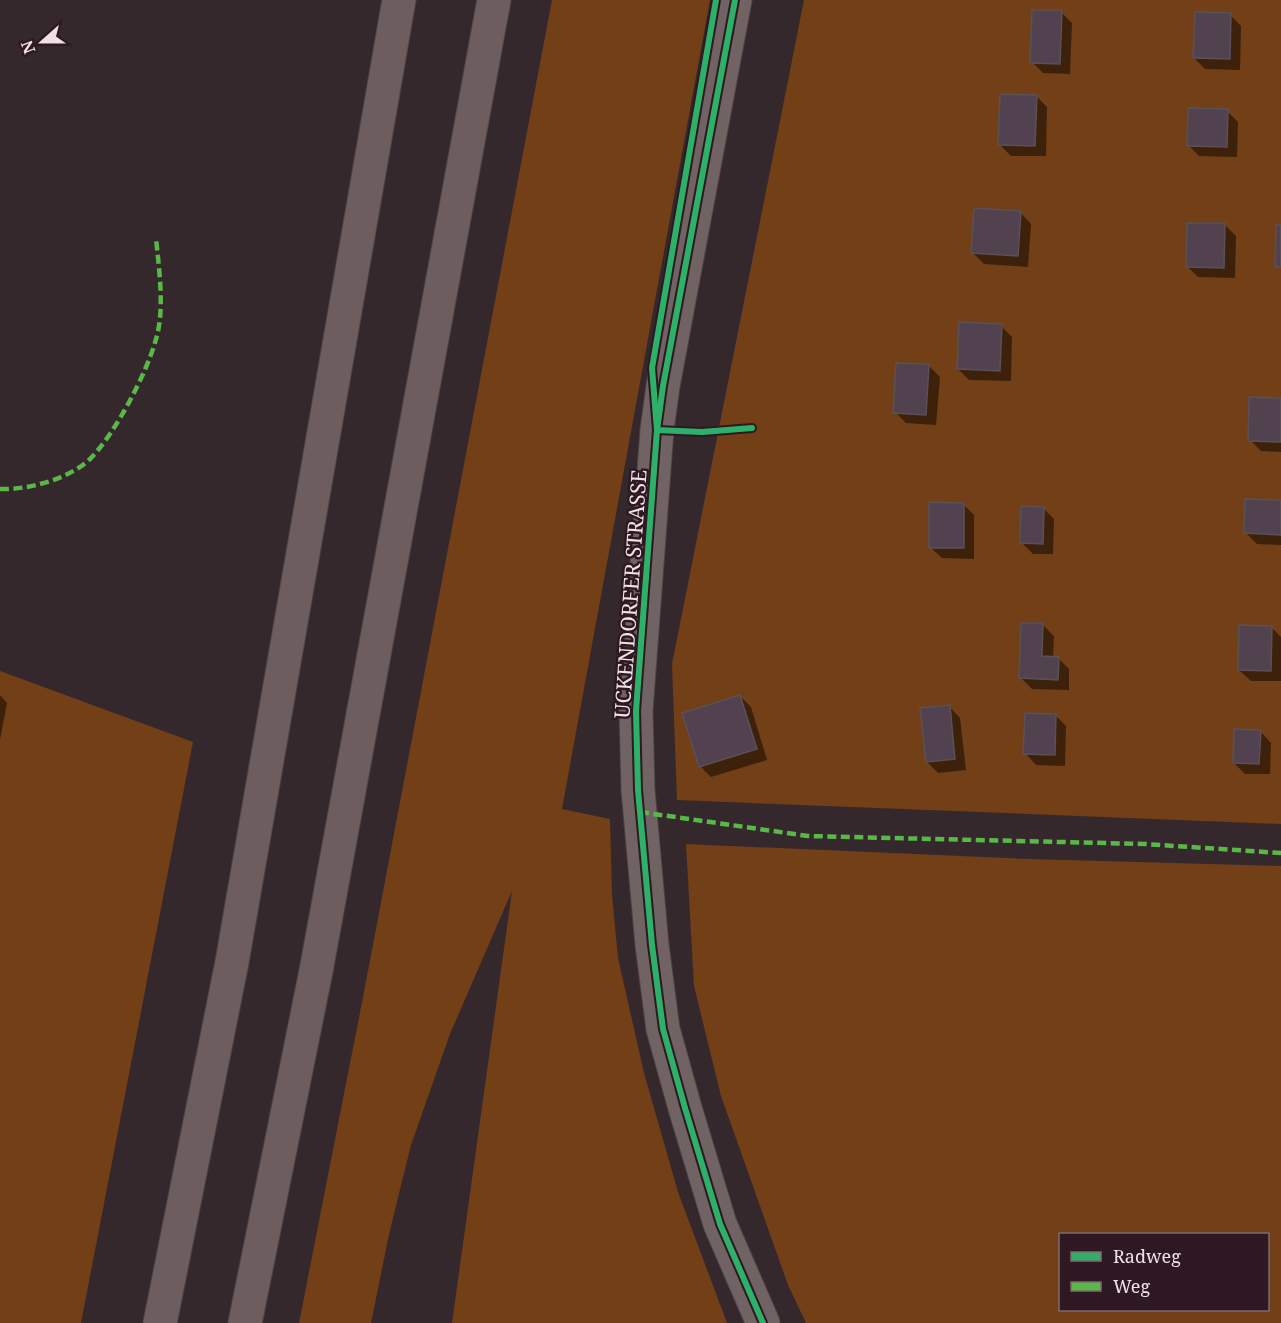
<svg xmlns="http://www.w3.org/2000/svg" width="1281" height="1323" font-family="'Noto Serif',serif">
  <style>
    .green { fill: #723f16; fill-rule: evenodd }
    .shadow { fill: #0007 }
    .building { fill: #52424f; stroke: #595156; stroke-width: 1.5 }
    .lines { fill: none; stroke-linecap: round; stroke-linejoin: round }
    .secondary-casing { stroke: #4d4347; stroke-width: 35 }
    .highway-casing { stroke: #4d4347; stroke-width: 35 }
    .secondary { stroke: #716263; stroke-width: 33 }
    .highway { stroke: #6d5d5f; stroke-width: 33 }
    .quiet { stroke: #58b947; stroke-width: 4.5; stroke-dasharray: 9 4.5; stroke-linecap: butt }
    .cycleway-casing { stroke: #2e1922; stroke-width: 10 }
    .cycleway { stroke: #2db169; stroke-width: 6 }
    .labels { text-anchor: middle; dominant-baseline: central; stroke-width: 5; stroke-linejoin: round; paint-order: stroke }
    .street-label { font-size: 21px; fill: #f0e1e7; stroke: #2e1922 }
  </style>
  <rect width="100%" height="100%" fill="#34282d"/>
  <g class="green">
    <path d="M552 0H710L562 809 610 819 612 895 618 958 644 1073 678 1192 727 1323H452L512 891 450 1034 411 1145 390 1230 371 1323H299L364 992Z"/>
    <path d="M804 0H1281V824L677 800 672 664Z"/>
    <path d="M0 671 193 742 81 1323H0Z"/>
    <path d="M686 844 1029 859 1281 866V1323H806L788 1285 721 1096 694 986ZM1060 1234H1268V1310H1060Z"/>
  </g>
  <g class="shadow">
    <path d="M1061 12 1072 23 1070 74 1043 73 1032 62Z"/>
    <path d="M1230 15 1241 26 1240 70 1205 69 1194 58Z"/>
    <path d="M1036 96 1047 107 1046 156H1011L999 144Z"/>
    <path d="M1227 111 1238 122 1237 157 1199 156 1188 145Z"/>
    <path d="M1020 212 1031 224 1028 267 984 264 973 253Z"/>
    <path d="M1225 225 1236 236 1235 278 1198 277 1187 266Z"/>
    <path d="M1001 326 1012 337 1011 381 969 380 958 369Z"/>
    <path d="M929 366 940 377 936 425 906 423 895 412Z"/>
    <path d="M1281 400V452L1261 451 1250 440Z"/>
    <path d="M1281 502V545L1257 544 1246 533Z"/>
    <path d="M963 504 974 515V559L942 558 930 547Z"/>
    <path d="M1043 508 1054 519 1053 554H1033L1022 543Z"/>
    <path d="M1043 625 1054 636 1053 658H1058L1069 669V690L1032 689 1021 678Z"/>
    <path d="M1272 628 1281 637V681H1251L1239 670Z"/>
    <path d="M0 695 7 703 0 740Z"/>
    <path d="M740 696 751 707 767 760 711 777 700 766Z"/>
    <path d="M949 706 960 718 966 770 938 773 927 762Z"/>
    <path d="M1055 715 1066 726 1065 766 1036 765 1025 753Z"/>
    <path d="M1260 731 1271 743 1270 774H1245L1234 763Z"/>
  </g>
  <g class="building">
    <path d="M1032 10H1062L1060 64 1030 63Z"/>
    <path d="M1195 12 1231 13 1230 59 1193 58Z"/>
    <path d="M1000 94 1037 95 1035 146 998 145Z"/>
    <path d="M1188 108 1228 109 1227 147 1187 146Z"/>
    <path d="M974 208 1021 211 1018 256 971 253Z"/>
    <path d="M1187 223H1225L1224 268 1186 267Z"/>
    <path d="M1276 225H1281V267H1275Z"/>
    <path d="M959 322 1002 324 1000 371 957 369Z"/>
    <path d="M896 363 929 364 926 415 893 413Z"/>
    <path d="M1249 397 1281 398V442L1248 441Z"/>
    <path d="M1245 499 1281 500V535L1244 533Z"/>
    <path d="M929 502 964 503V548H929Z"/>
    <path d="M1021 506 1044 507 1043 544 1020 543Z"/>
    <path d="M1021 623H1043L1042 656 1059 657 1058 680 1019 678Z"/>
    <path d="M1239 625 1272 626 1271 671 1238 670Z"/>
    <path d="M740 695 757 749 699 767 682 713Z"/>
    <path d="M950 705 955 759 926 762 920 708Z"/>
    <path d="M1025 713 1056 714 1055 755 1023 754Z"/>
    <path d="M1234 729 1261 730 1259 764 1233 763Z"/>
  </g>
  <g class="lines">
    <g class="secondary-casing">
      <path id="secondary" d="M735 0 663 386 657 430 636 711 638 790 652 945 663 1029 685 1108 720 1224 763 1323"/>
    </g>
    <g class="highway-casing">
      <g id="highway">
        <path d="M160 1323 232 962 399 0"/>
        <path d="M245 1323 316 971 494 0"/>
      </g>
    </g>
    <use href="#secondary" class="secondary"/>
    <use href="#highway" class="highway"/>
    <g class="quiet">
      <path d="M0 489C28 490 69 479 90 459 115 434 147 373 156 339 165 310 159 269 156 238"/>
      <path d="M640 812 808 836 1145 844 1281 853"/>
    </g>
    <g class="cycleway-casing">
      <g id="cycleway">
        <path d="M716 0 652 368 657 430 702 432 752 428"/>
        <path d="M735 0 663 386 657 430 636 711 638 790 652 945 663 1029 685 1108 720 1224 763 1323"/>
      </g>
    </g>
    <use href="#cycleway" class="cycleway"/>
  </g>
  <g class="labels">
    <g class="street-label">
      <text transform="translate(630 594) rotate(-86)">UCKENDORFER STRASSE</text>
    </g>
  </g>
  <rect x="1059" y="1233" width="210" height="78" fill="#2e1922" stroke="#7c6971" stroke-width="1.5"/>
  <rect x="1071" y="1252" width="30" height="9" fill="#2db169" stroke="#7c6971" stroke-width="1.5"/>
  <text x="1113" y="1263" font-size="18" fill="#f0e1e7">Radweg</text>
  <rect x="1071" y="1282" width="30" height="9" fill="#58b947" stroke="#7c6971" stroke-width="1.5"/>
  <text x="1113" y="1293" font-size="18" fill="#f0e1e7">Weg</text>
  <g transform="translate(42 42) rotate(249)" stroke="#2e1922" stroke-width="4.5" paint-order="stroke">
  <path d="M0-4.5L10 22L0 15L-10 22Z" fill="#f0e1e7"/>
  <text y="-9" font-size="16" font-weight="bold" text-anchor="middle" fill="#f0e1e7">N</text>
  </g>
</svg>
